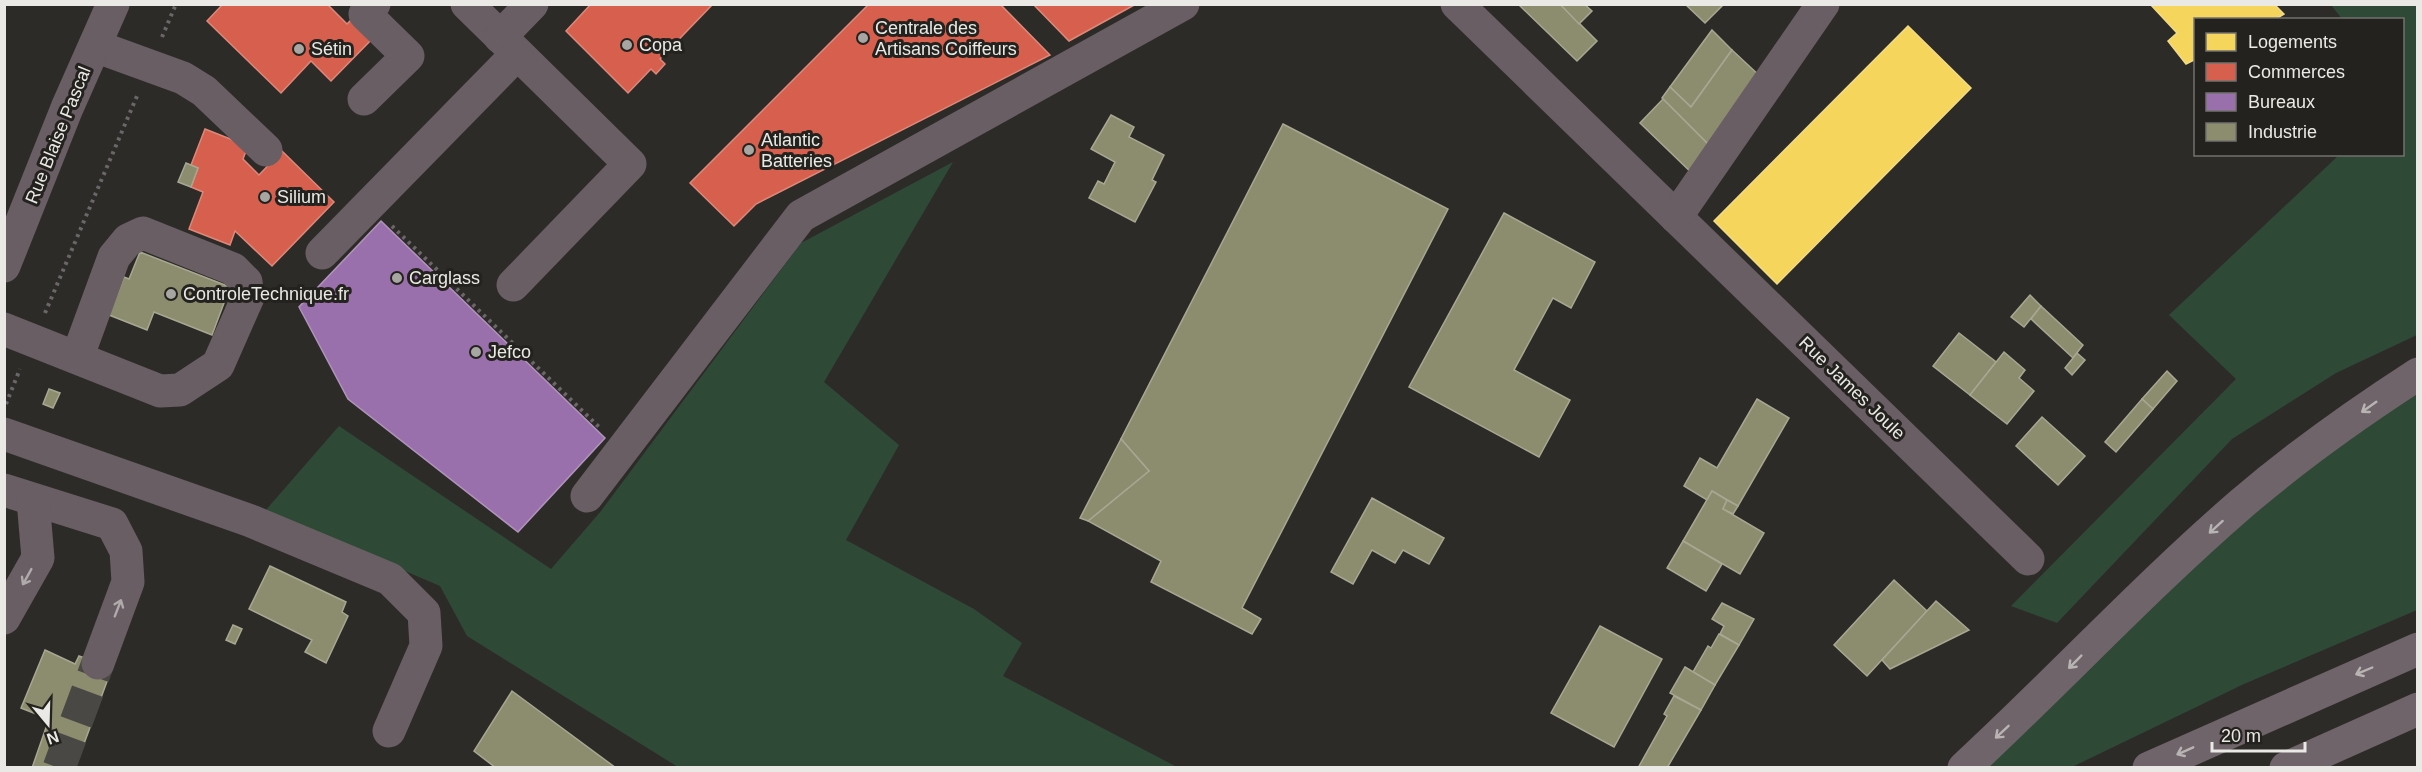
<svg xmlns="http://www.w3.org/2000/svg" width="2422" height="772" font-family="Arial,sans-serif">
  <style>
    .green { fill: #2f4937 }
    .homes { fill: #f6d55c; stroke: #f2db85; stroke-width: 1.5 }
    .shops { fill: #d6604d; stroke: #dc897b; stroke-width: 1.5 }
    .offices { fill: #9970ab; stroke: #b194bc; stroke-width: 1.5 }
    .industry { fill: #8c8c6e; stroke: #a8a892; stroke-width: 1.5 }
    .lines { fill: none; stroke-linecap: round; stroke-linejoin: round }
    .minor-tunnel { stroke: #494844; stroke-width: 33; stroke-dasharray: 33 16; stroke-linecap: butt }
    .path { stroke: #6b6668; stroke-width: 4; stroke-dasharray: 3 4.5; stroke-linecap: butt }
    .minor { stroke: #685e64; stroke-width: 33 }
    .highway { stroke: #6e6469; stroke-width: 33 }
    .oneway { stroke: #b8b4b3 }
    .oneway2 { stroke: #b0aaab }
    .poi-dot { fill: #a8a6a3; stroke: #24221e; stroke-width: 2 }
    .labels { text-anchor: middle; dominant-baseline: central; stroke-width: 6; stroke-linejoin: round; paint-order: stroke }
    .poi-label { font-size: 18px; fill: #eae9e5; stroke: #24221e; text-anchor: start }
    .street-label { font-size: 18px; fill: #eae9e5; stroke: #24221e }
  </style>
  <rect width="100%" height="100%" fill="#2d2b28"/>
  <g class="green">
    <path d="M2331 5H2417V335L2336 373 2232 439 2057 623 2011 606 2236 379 2169 315 2339 155 2402 154V20L2342 19Z"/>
    <path d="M953 162 824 382 899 445 846 540 974 609 1022 643 1003 676 1177 767H678L467 636 440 586 265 511 339 426 551 569 601 511 801 243Z"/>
    <path d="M2417 392V610L2244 684 2072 767 1981 768 2243 518 2350 432Z"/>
  </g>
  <g class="homes">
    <path d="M2150 4H2274L2284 14 2274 20H2196V59L2186 64 2168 41 2177 33Z"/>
    <path d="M1908 26 1971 88 1777 284 1714 221Z"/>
  </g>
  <g class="shops">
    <path d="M223 4H327L347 24 353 18 374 37 331 81 311 61 281 93 207 21Z"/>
    <path d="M591 4H713L660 59 665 64 656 74 651 69 628 93 566 31Z"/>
    <path d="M869 4H1000L1050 55 756 204 734 226 690 183Z"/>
    <path d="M1033 4H1136L1069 41Z"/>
    <path d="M205 129 248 146 243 159 259 175 282 151 334 202 272 266 235 231 230 245 189 229 203 192 191 187 198 168 191 165Z"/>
  </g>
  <path class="offices" d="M381 221 605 438 518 532 348 399 299 307Z"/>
  <g class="industry">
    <path d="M1518 4H1560L1597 41 1577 61Z"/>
    <path d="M1560 4H1584L1592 11 1579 24Z"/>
    <path d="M1685 4H1724L1705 23Z"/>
    <path d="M1712 30 1732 50 1691 107 1670 87Z"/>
    <path d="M1732 50 1762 78 1713 149 1662 98 1670 87 1691 107Z"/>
    <path d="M1663 99 1713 149 1694 175 1640 123Z"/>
    <path d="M1111 115 1134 127 1129 137 1164 155 1152 180 1156 182 1135 222 1089 198 1098 181 1104 184 1115 162 1091 149Z"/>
    <path d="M1283 124 1448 209 1242 608 1261 619 1252 634 1151 582 1161 561 1088 521 1149 471 1121 439Z"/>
    <path d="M186 163 198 168 191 187 178 182Z"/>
    <path d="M1504 213 1595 262 1571 308 1553 298 1514 370 1570 400 1539 457 1409 387Z"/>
    <path d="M140 252 230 287 212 335 154 312 147 330 109 315 124 277 129 279Z"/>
    <path d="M2030 295 2041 306 2024 327 2011 317Z"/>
    <path d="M2041 306 2083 345 2073 358 2031 319Z"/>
    <path d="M1959 333 1996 362 1970 395 1933 366Z"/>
    <path d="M2004 352 2025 370 2019 378 2034 391 2007 424 1970 395Z"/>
    <path d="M2077 353 2085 360 2072 375 2065 368Z"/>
    <path d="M2167 371 2177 381 2153 409 2142 399Z"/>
    <path d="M49 389 60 393 53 408 43 404Z"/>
    <path d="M1757 399 1789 418 1738 506 1712 491 1707 500 1684 486 1700 458 1717 468Z"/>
    <path d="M2142 399 2153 409 2116 452 2105 442Z"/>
    <path d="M2042 417 2085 456 2058 485 2016 446Z"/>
    <path d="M1121 439 1149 471 1088 521 1080 518Z"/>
    <path d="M1712 491 1727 500 1723 509 1764 533 1740 574 1683 541Z"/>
    <path d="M1372 498 1444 538 1429 564 1403 550 1395 563 1372 550 1353 584 1331 572Z"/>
    <path d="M1727 500 1738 506 1733 514 1723 509Z"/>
    <path d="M1683 541 1722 564 1706 591 1667 568Z"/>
    <path d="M270 566 346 602 342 612 348 616 326 663 305 652 312 640 249 609Z"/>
    <path d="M1894 580 1927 611 1867 676 1834 645Z"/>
    <path d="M1936 601 1969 630 1890 669 1882 660Z"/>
    <path d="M1722 603 1754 619 1739 645 1720 634 1724 626 1712 619Z"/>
    <path d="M233 625 242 629 235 644 226 640Z"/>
    <path d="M1600 626 1662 659 1614 747 1551 713Z"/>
    <path d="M1719 634 1739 645 1715 685 1693 672 1708 646 1711 648Z"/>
    <path d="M45 650 75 664 79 656 112 668 75 768H32L49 719 21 708Z"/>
    <path d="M1685 667 1715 685 1701 710 1670 693Z"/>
    <path d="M512 691 616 768H496L474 751Z"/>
    <path d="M1674 696 1701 710 1667 768H1638L1667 716 1664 714Z"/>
  </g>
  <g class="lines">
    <path class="minor-tunnel" d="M59 768 98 663"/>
    <g class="path">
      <path d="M162 37 176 4"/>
      <path d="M392 226 600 428"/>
      <path d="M45 313 137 96"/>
      <path d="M6 404 20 369"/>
    </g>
    <g class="minor">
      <path d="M467 4 630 164 513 285"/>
      <path d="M1457 4 2028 559"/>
      <path d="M500 37 532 4"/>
      <path d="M95 46 183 78 204 91 266 150"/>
      <path d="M364 99 408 56 365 14 374 4"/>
      <path d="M1676 217 1823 4"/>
      <path d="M322 253 517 54"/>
      <path d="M4 266 67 108 113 4"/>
      <path d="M4 329 160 391 180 390 218 365 248 297 246 282 233 269 143 233 128 240 114 257 77 358"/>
      <path d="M4 434 251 521 390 579 424 613 426 646 389 731"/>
      <path d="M4 490 112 524 126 551 128 582 98 663"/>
      <path d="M587 496 801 216 1183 4"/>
      <path d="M4 618 38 558 33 500"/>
    </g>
    <g class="highway">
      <path d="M1964 768C2058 681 2145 587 2241 504 2297 456 2356 414 2418 374"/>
      <path d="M2149 768 2418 649"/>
      <path d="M2286 768 2418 709"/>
    </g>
  </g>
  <defs><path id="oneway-shaft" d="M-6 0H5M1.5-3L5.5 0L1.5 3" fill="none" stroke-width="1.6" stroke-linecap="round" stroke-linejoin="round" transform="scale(1.5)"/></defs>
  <g class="oneway">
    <use href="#oneway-shaft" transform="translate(2369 407) rotate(145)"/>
    <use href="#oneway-shaft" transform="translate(2216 527) rotate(138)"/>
    <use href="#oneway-shaft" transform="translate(2075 662) rotate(135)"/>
    <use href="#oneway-shaft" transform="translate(2364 671) rotate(157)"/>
    <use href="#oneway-shaft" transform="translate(2002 732) rotate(137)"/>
    <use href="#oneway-shaft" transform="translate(2185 751) rotate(156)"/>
  </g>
  <g class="oneway2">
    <use href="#oneway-shaft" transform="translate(27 577) rotate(119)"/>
    <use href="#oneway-shaft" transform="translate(118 608) rotate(-69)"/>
  </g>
  <g class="poi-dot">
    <circle cx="863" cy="38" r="6"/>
    <circle cx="627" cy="45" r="6"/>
    <circle cx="299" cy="49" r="6"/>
    <circle cx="749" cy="150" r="6"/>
    <circle cx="265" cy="197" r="6"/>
    <circle cx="397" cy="278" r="6"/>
    <circle cx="171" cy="294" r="6"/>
    <circle cx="476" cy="352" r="6"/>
  </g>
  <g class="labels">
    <g class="poi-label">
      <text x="875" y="28">Centrale des<tspan x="875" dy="21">Artisans Coiffeurs</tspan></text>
      <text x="639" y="45">Copa</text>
      <text x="311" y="49">Sétin</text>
      <text x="761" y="140">Atlantic<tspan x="761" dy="21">Batteries</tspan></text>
      <text x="277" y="197">Silium</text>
      <text x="409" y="278">Carglass</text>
      <text x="183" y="294">ControleTechnique.fr</text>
      <text x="488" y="352">Jefco</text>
    </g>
    <g class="street-label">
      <text transform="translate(58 135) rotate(-68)">Rue Blaise Pascal</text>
      <text transform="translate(1852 388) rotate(44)">Rue James Joule</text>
    </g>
  </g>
  <rect width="2422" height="772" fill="none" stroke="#eae9e5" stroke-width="12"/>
  <rect x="2194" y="18" width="210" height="138" fill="#24221e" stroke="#73726e" stroke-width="1.5"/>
  <rect x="2206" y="33" width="30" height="18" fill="#f6d55c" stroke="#73726e" stroke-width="1.5"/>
  <text x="2248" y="48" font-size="18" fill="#eae9e5">Logements</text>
  <rect x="2206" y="63" width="30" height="18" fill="#d6604d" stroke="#73726e" stroke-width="1.5"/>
  <text x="2248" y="78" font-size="18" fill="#eae9e5">Commerces</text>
  <rect x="2206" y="93" width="30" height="18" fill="#9970ab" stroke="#73726e" stroke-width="1.5"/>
  <text x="2248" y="108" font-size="18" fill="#eae9e5">Bureaux</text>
  <rect x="2206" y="123" width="30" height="18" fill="#8c8c6e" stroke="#73726e" stroke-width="1.5"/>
  <text x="2248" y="138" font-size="18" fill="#eae9e5">Industrie</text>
  <g transform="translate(48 724) rotate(161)" stroke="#24221e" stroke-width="4.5" paint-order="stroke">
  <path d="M0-4.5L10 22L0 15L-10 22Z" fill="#eae9e5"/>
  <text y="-9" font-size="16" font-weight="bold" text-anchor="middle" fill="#eae9e5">N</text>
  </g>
  <path d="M2212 742v9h93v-9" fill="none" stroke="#eae9e5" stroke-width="3"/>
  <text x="2221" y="742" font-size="18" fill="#eae9e5" stroke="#24221e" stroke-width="4.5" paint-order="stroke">20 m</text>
</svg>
